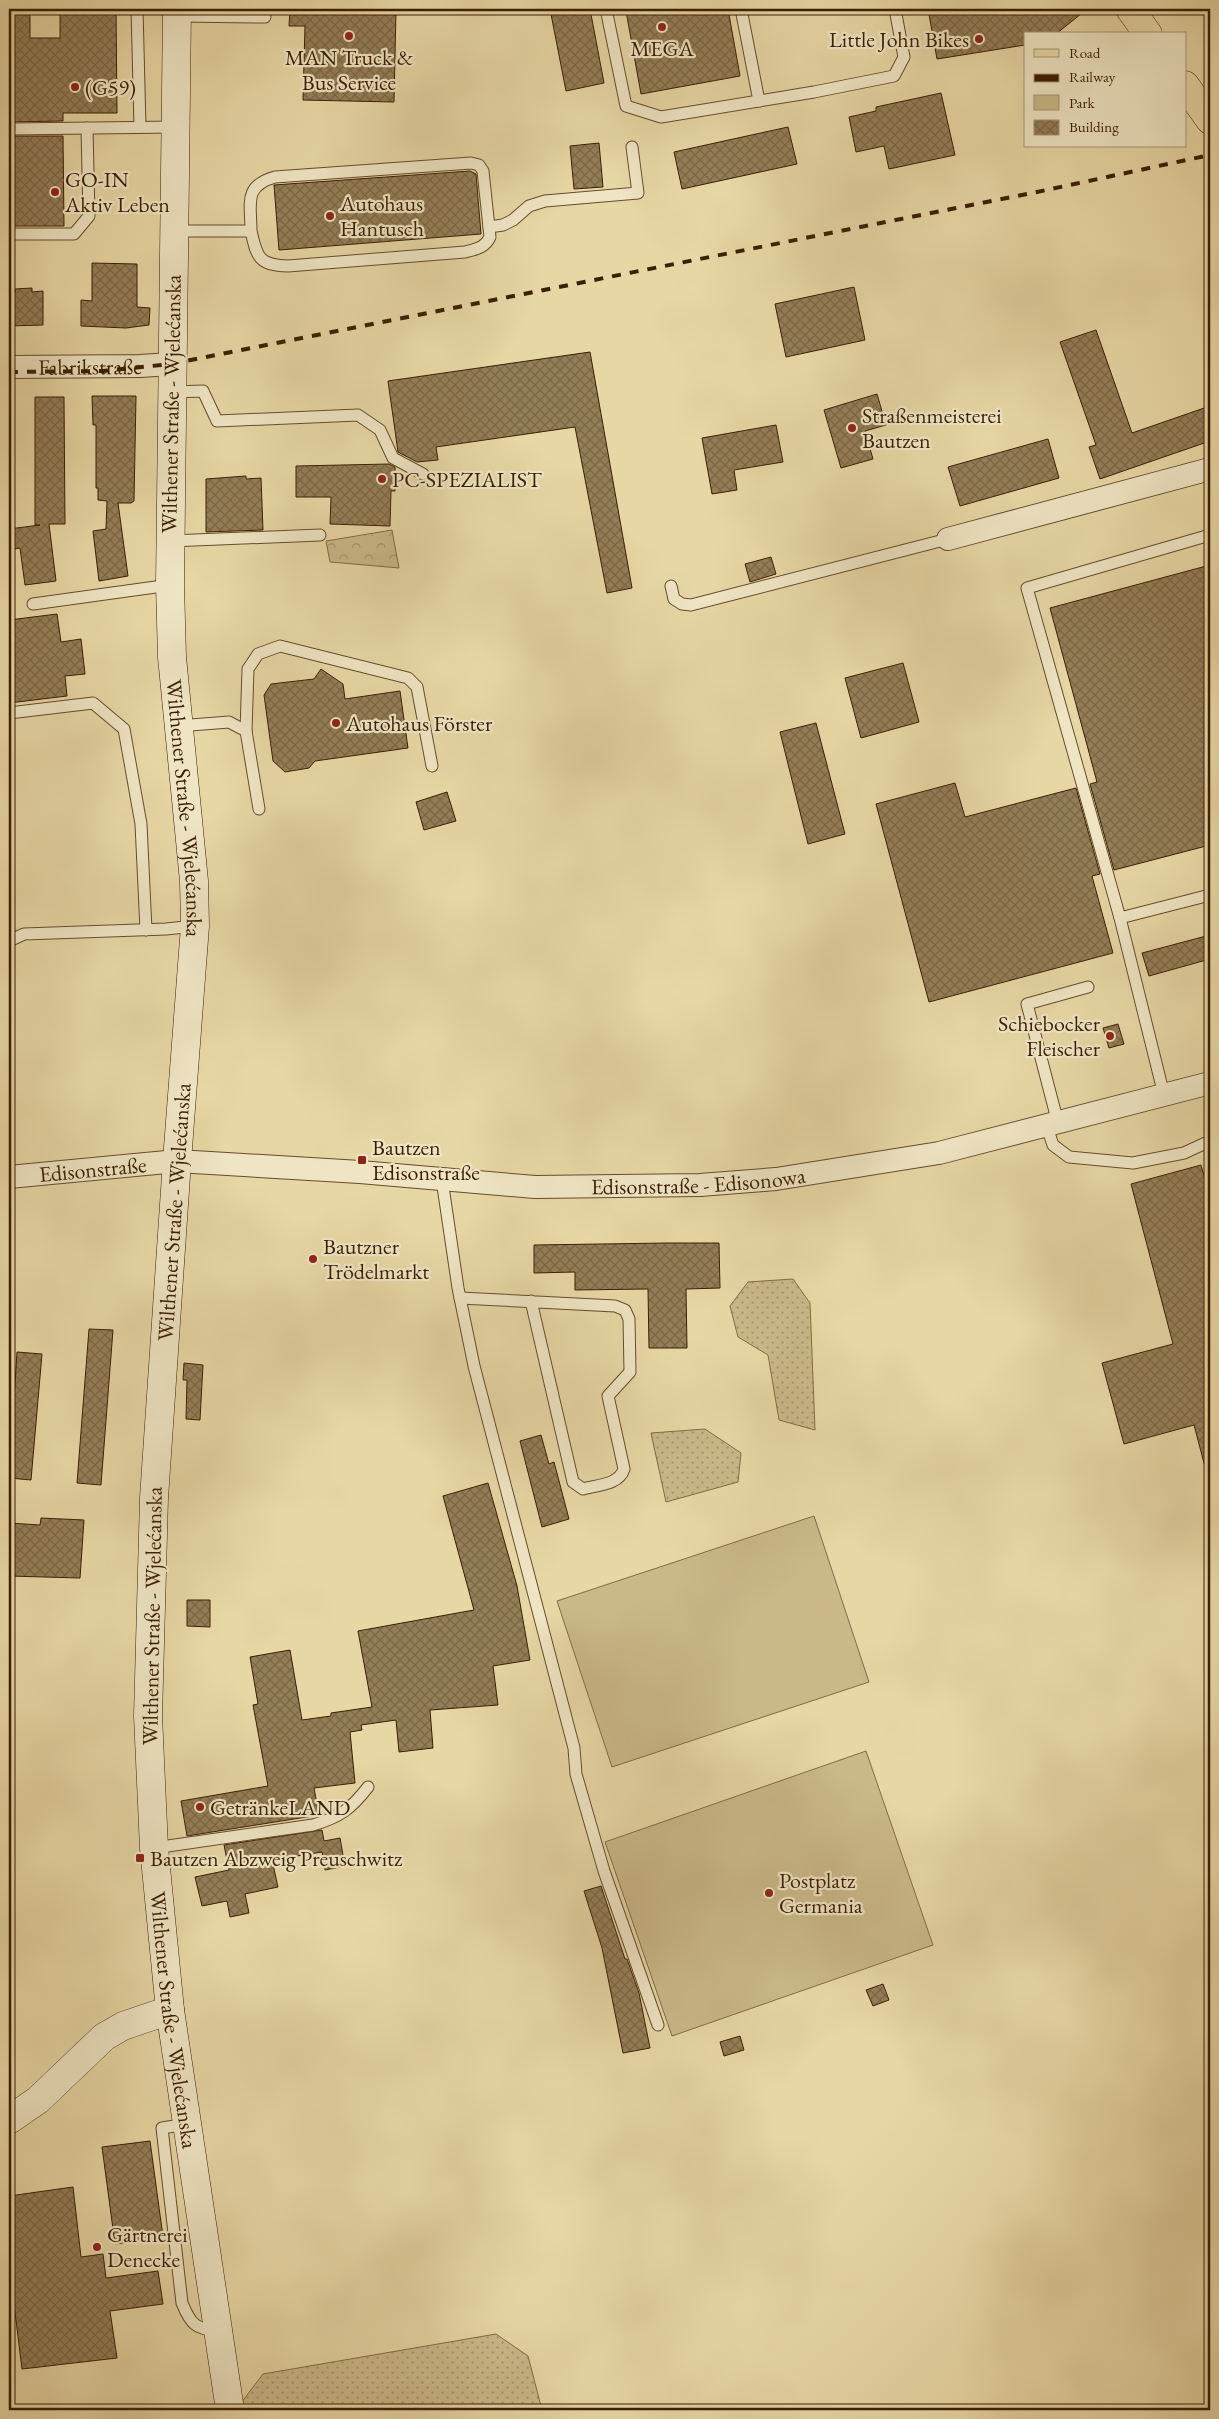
<svg xmlns="http://www.w3.org/2000/svg" width="1219" height="2419" font-family="'EB Garamond',serif">
  <style>
    .grass { fill: url(#grass-dots); stroke: #826b46 }
    .forest { fill: url(#forest-crowns); stroke: #826b46 }
    .park { fill: #cab889; stroke: #826b46 }
    .building { fill: url(#building-cross-hatch); stroke: #3b1e03 }
    .lines { fill: none; stroke-linecap: round; stroke-linejoin: round }
    .service-casing { stroke: #664c2c; stroke-width: 13 }
    .minor-casing { stroke: #664c2c; stroke-width: 24 }
    .tertiary-casing { stroke: #664c2c; stroke-width: 29 }
    .secondary-casing { stroke: #3b1e03; stroke-width: 29 }
    .primary-casing { stroke: #3b1e03; stroke-width: 29 }
    .service { stroke: #efe5c4; stroke-width: 11 }
    .minor { stroke: #efe5c4; stroke-width: 22 }
    .tertiary { stroke: #efe5c4; stroke-width: 28 }
    .secondary { stroke: #efe5c4; stroke-width: 28 }
    .primary { stroke: #e7d7a5; stroke-width: 28 }
    .rail { stroke: #3b1e03; stroke-width: 4; stroke-dasharray: 9 9; stroke-linecap: butt }
    .poi-dot { fill: #8f2418; stroke: #efe5c4; stroke-width: 2 }
    .labels { text-anchor: middle; dominant-baseline: central; stroke-width: 4.5; stroke-linejoin: round; paint-order: stroke }
    .poi-label { font-size: 22px; fill: #3b1e03; stroke: #efe5c4; text-anchor: start }
    .street-label { font-size: 22px; fill: #3b1e03; stroke: #efe5c4 }
  </style>
  <defs>
    <pattern id="grass-dots" width="8" height="8" patternUnits="userSpaceOnUse" patternTransform="scale(1.25)"><rect width="8" height="8" fill="#cab889"/><path d="M2 2h.1M6 6h.1" fill="none" stroke="#a5956e" stroke-width="1.8" stroke-linecap="round"/></pattern>
    <pattern id="forest-crowns" width="20" height="18" patternUnits="userSpaceOnUse" patternTransform="scale(1.25)"><rect width="20" height="18" fill="#cab889"/><path d="M2 6a3 3 0 1 1 6 0M12 15a3 3 0 1 1 6 0" fill="none" stroke="#a5956e"/></pattern>
    <pattern id="building-cross-hatch" width="8" height="8" patternUnits="userSpaceOnUse" patternTransform="scale(1.25)"><rect width="8" height="8" fill="#947e57"/><path d="M0 0l8 8M0 8l8-8" fill="none" stroke="#7a6746"/></pattern>
  </defs>
  <rect width="100%" height="100%" fill="#e7d7a5"/>
  <filter id="stains"><feTurbulence type="fractalNoise" baseFrequency=".004" numOctaves="4"/><feColorMatrix values="0 0 0 0 .2 0 0 0 0 .09 0 0 0 0 .02 0 0 0 .5 -.17"/></filter>
  <radialGradient id="worn" r=".72"><stop offset=".6" stop-color="#630" stop-opacity="0"/><stop offset="1" stop-color="#630" stop-opacity=".3"/></radialGradient>
  <g class="grass">
    <path d="M793 1279 810 1303 815 1430 779 1420 768 1355 738 1337 730 1306 748 1282Z"/>
    <path d="M705 1429 741 1453 738 1482 666 1502 651 1433Z"/>
    <path d="M496 2334 528 2356 542 2410H239L238 2407 263 2374Z"/>
  </g>
  <path class="forest" d="M392 530 399 568 330 562 326 541Z"/>
  <g class="park">
    <path d="M814 1516 869 1682 612 1767 557 1601Z"/>
    <path d="M866 1751 933 1945 672 2036 605 1842Z"/>
  </g>
  <g class="building">
    <path d="M9 9H30V38H60V9H116L117 113H63V121L9 122Z"/>
    <path d="M290 9H396L394 102 303 100 305 26H289Z"/>
    <path d="M550 9H590L604 83 566 91Z"/>
    <path d="M635 9H728L740 76 641 94 626 11Z"/>
    <path d="M928 9H1087L1056 34H1025V45L937 59Z"/>
    <path d="M941 93 955 155 889 169 884 146 856 152 849 117 876 111V107Z"/>
    <path d="M788 127 797 164 682 189 674 152Z"/>
    <path d="M9 136H63L64 226H9Z"/>
    <path d="M599 143 603 187 574 189 570 146Z"/>
    <path d="M470 171 476 174 481 234 279 250 274 185Z"/>
    <path d="M92 263 137 264V307L150 308 149 325 126 328 81 326V300L92 301Z"/>
    <path d="M854 287 865 340 786 357 775 304Z"/>
    <path d="M32 288V292L43 291V325L9 326V294L15 293V289Z"/>
    <path d="M1096 330 1132 433 1210 406V441L1100 479 1089 447 1096 445 1060 342Z"/>
    <path d="M590 352 632 588 607 593 575 427 436 447 438 460 417 462 398 452 388 381Z"/>
    <path d="M877 394 886 425 865 431 873 459 841 468 824 410Z"/>
    <path d="M92 396H136L134 501 131 503H118L128 576 99 581 93 531 106 529 107 501 98 500V488H96V425H93Z"/>
    <path d="M35 397H64L65 524H49L56 581 25 585 20 548 9 550V529L40 525H35Z"/>
    <path d="M776 425 783 462 734 470 737 490 712 494 702 438Z"/>
    <path d="M1048 439 1059 478 960 506 948 467Z"/>
    <path d="M389 464 395 467V491H391L390 526 330 524 331 497H296V466Z"/>
    <path d="M246 476V479L261 478 263 530 206 532V479Z"/>
    <path d="M771 557 776 574 750 582 745 564Z"/>
    <path d="M1210 565V845L1114 870 1090 784 1097 782 1050 608Z"/>
    <path d="M57 614 61 642 81 639 85 674 65 676 67 696 9 703V620Z"/>
    <path d="M903 663 919 722 861 738 845 678Z"/>
    <path d="M321 669 343 684 345 699 400 691 408 748 315 761 309 768 285 772 273 761 264 695 271 684 314 679Z"/>
    <path d="M816 723 845 834 808 844 780 732Z"/>
    <path d="M955 783 965 817 1076 788 1100 874 1092 876 1113 953 929 1002 876 804Z"/>
    <path d="M447 792 456 821 424 830 416 802Z"/>
    <path d="M1210 935V959L1149 976 1142 953Z"/>
    <path d="M1118 1024 1124 1044 1109 1048 1103 1028Z"/>
    <path d="M1201 1165 1207 1186 1210 1185V1466L1205 1467 1194 1425 1124 1444 1102 1363 1173 1344 1131 1184Z"/>
    <path d="M667 1243H719L720 1288 686 1289 687 1348H649L648 1289 575 1290V1272L534 1273V1245Z"/>
    <path d="M89 1329 113 1330 101 1485 77 1483Z"/>
    <path d="M17 1352 42 1354 31 1480 9 1478Z"/>
    <path d="M184 1363 203 1365 200 1420 186 1419 187 1380H183Z"/>
    <path d="M541 1435 549 1464 554 1462 569 1519 542 1527 520 1441Z"/>
    <path d="M488 1483 517 1586 530 1660 493 1666 498 1705 430 1710 433 1748 399 1752 396 1720 361 1725 362 1730 350 1732 355 1783 314 1788 319 1815 187 1836 181 1801 268 1786 253 1705 258 1704 250 1657 290 1650 302 1720 331 1716V1713L372 1707 358 1631 474 1610 443 1496Z"/>
    <path d="M41 1518 84 1520 80 1578 9 1576V1523L40 1525Z"/>
    <path d="M187 1600H210V1627L187 1626Z"/>
    <path d="M322 1830 324 1841 340 1838 345 1866 325 1870 322 1852 272 1860 278 1887 245 1894 249 1913 230 1917 227 1901 202 1906 195 1877 229 1870 224 1845Z"/>
    <path d="M601 1886 625 1959H627L639 1993 650 2048 623 2053 602 1948 584 1891Z"/>
    <path d="M883 1984 889 2000 873 2006 866 1990Z"/>
    <path d="M740 2036 744 2050 724 2056 720 2042Z"/>
    <path d="M150 2141 163 2237 115 2244 102 2147Z"/>
    <path d="M73 2187 81 2257 103 2254 106 2278 158 2271 163 2304 110 2311 117 2358 22 2369 12 2288 9 2289V2196Z"/>
  </g>
  <g class="lines">
    <g class="service-casing">
      <g id="service">
        <path d="M137 9 140 127"/>
        <path d="M606 9 626 106 661 117 814 92 894 76 904 57 895 9"/>
        <path d="M741 9 759 101"/>
        <path d="M177 16 265 17"/>
        <path d="M9 129 176 127"/>
        <path d="M489 227 503 225 513 220 529 206 545 201 638 193 632 147"/>
        <path d="M174 231H251C251 204 243 186 275 177L471 163 479 165 483 171 490 237C485 248 476 249 465 252L288 266C259 265 257 258 251 231"/>
        <path d="M9 234H74L89 216 87 128"/>
        <path d="M173 392 203 391 217 421 358 415 380 430 393 458 423 474"/>
        <path d="M170 541 320 535"/>
        <path d="M671 586 674 599 682 604 691 605 948 539"/>
        <path d="M33 604 170 585"/>
        <path d="M9 713 93 703 124 729 141 824 146 930"/>
        <path d="M178 726 229 722 246 731 259 809"/>
        <path d="M246 731 248 669 258 654 280 646 408 678 417 687 432 766"/>
        <path d="M1120 918 1027 588 1210 535"/>
        <path d="M9 941 24 934 166 929 195 926"/>
        <path d="M1164 1095 1120 918 1210 895"/>
        <path d="M1058 1123 1027 1004 1088 987"/>
        <path d="M1047 1127 1053 1145 1069 1157 1133 1163 1184 1153 1210 1141"/>
        <path d="M442 1180 458 1288 474 1366 574 1748 576 1774 604 1871 658 2025"/>
        <path d="M460 1298 615 1306 625 1310 629 1319 630 1372 608 1396 624 1469C619 1485 597 1485 583 1489L573 1482 531 1301"/>
        <path d="M154 1848 313 1825C340 1817 351 1809 368 1787"/>
        <path d="M187 2124 162 2128 182 2303C191 2325 195 2328 218 2332"/>
      </g>
    </g>
    <g class="minor-casing">
      <g id="minor">
        <path id="s1" d="M9 367 140 366 171 364"/>
        <path d="M948 539 1210 469"/>
        <path id="s2" d="M9 1177 177 1161 360 1172 535 1187 700 1185 776 1179 939 1153 1210 1083"/>
      </g>
    </g>
    <g class="tertiary-casing">
      <path id="tertiary" d="M9 2120 38 2100 104 2037 123 2026 170 2010"/>
    </g>
    <g class="secondary-casing">
      <g id="secondary">
        <path id="s3" d="M177 9 170 585 172 657 194 881 195 926 177 1161 154 1498 148 1716 154 1848 170 2010 230 2410"/>
      </g>
    </g>
    <g class="primary-casing">
      <g id="primary">
        <path d="M1130 9 1148 34"/>
        <path d="M1185 85 1210 120"/>
      </g>
    </g>
    <use href="#service" class="service"/>
    <use href="#minor" class="minor"/>
    <use href="#tertiary" class="tertiary"/>
    <use href="#secondary" class="secondary"/>
    <use href="#primary" class="primary"/>
    <path class="rail" d="M9 372 103 371 171 364 1037 192 1210 155"/>
  </g>
  <g class="poi-dot">
    <circle cx="662" cy="27" r="5"/>
    <circle cx="349" cy="36" r="5"/>
    <circle cx="979" cy="39" r="5"/>
    <circle cx="75" cy="87" r="5"/>
    <circle cx="55" cy="192" r="5"/>
    <circle cx="330" cy="216" r="5"/>
    <circle cx="852" cy="428" r="5"/>
    <circle cx="382" cy="479" r="5"/>
    <circle cx="336" cy="723" r="5"/>
    <circle cx="1110" cy="1036" r="5"/>
    <rect x="357" y="1155" width="10" height="10" rx="2.5"/>
    <circle cx="313" cy="1259" r="5"/>
    <circle cx="200" cy="1807" r="5"/>
    <rect x="135" y="1853" width="10" height="10" rx="2.5"/>
    <circle cx="769" cy="1893" r="5"/>
    <circle cx="97" cy="2247" r="5"/>
  </g>
  <g class="labels">
    <g class="poi-label">
      <text x="969" y="39" text-anchor="end">Little John Bikes</text>
      <text x="662" y="48" text-anchor="middle">MEGA</text>
      <text x="349" y="57" text-anchor="middle">MAN Truck &amp;<tspan x="349" dy="25">Bus Service</tspan></text>
      <text x="85" y="87">(G59)</text>
      <text x="65" y="179">GO-IN<tspan x="65" dy="25">Aktiv Leben</tspan></text>
      <text x="340" y="203">Autohaus<tspan x="340" dy="25">Hantusch</tspan></text>
      <text x="862" y="415">Straßenmeisterei<tspan x="862" dy="25">Bautzen</tspan></text>
      <text x="392" y="479">PC-SPEZIALIST</text>
      <text x="346" y="723">Autohaus Förster</text>
      <text x="1100" y="1023" text-anchor="end">Schiebocker<tspan x="1100" dy="25">Fleischer</tspan></text>
      <text x="372" y="1147">Bautzen<tspan x="372" dy="25">Edisonstraße</tspan></text>
      <text x="323" y="1246">Bautzner<tspan x="323" dy="25">Trödelmarkt</tspan></text>
      <text x="210" y="1807">GetränkeLAND</text>
      <text x="150" y="1858">Bautzen Abzweig Preuschwitz</text>
      <text x="779" y="1880">Postplatz<tspan x="779" dy="25">Germania</tspan></text>
      <text x="107" y="2234">Gärtnerei<tspan x="107" dy="25">Denecke</tspan></text>
    </g>
    <g class="street-label">
      <text stroke="none"><textPath href="#s1" startOffset="81">Fabrikstraße</textPath></text>
      <text transform="translate(171 404) rotate(-89)">Wilthener Straße - Wjelećanska</text>
      <text stroke="none"><textPath href="#s3" startOffset="800">Wilthener Straße - Wjelećanska</textPath></text>
      <text stroke="none"><textPath href="#s2" startOffset="84">Edisonstraße</textPath></text>
      <text stroke="none"><textPath href="#s2" startOffset="691">Edisonstraße - Edisonowa</textPath></text>
      <text transform="translate(174 1212) rotate(-86)">Wilthener Straße - Wjelećanska</text>
      <text transform="translate(152 1616) rotate(-89)">Wilthener Straße - Wjelećanska</text>
      <text stroke="none"><textPath href="#s3" startOffset="2015">Wilthener Straße - Wjelećanska</textPath></text>
    </g>
  </g>
  <rect width="1219" height="2419" fill="none" stroke="#e7d7a5" stroke-width="30"/>
  <rect x="10" y="10" width="1199" height="2399" fill="none" stroke="#3b1e03" stroke-width="2.5"/>
  <rect x="15" y="15" width="1189" height="2389" fill="none" stroke="#3b1e03"/>
  <rect x="1024" y="32" width="162" height="115" fill="#efe5c4" stroke="#a79577"/>
  <rect x="1034" y="49" width="25" height="8" fill="#e7d7a5" stroke="#a79577"/>
  <text x="1069" y="58" font-size="15" fill="#3b1e03">Road</text>
  <rect x="1034" y="74" width="25" height="8" fill="#3b1e03" stroke="#a79577"/>
  <text x="1069" y="82" font-size="15" fill="#3b1e03">Railway</text>
  <rect x="1034" y="95" width="25" height="15" fill="#cab889" stroke="#a79577"/>
  <text x="1069" y="108" font-size="15" fill="#3b1e03">Park</text>
  <rect x="1034" y="120" width="25" height="15" fill="url(#building-cross-hatch)" stroke="#a79577"/>
  <text x="1069" y="132" font-size="15" fill="#3b1e03">Building</text>
  <rect width="100%" height="100%" filter="url(#stains)"/>
  <rect width="100%" height="100%" fill="url(#worn)"/>
</svg>
